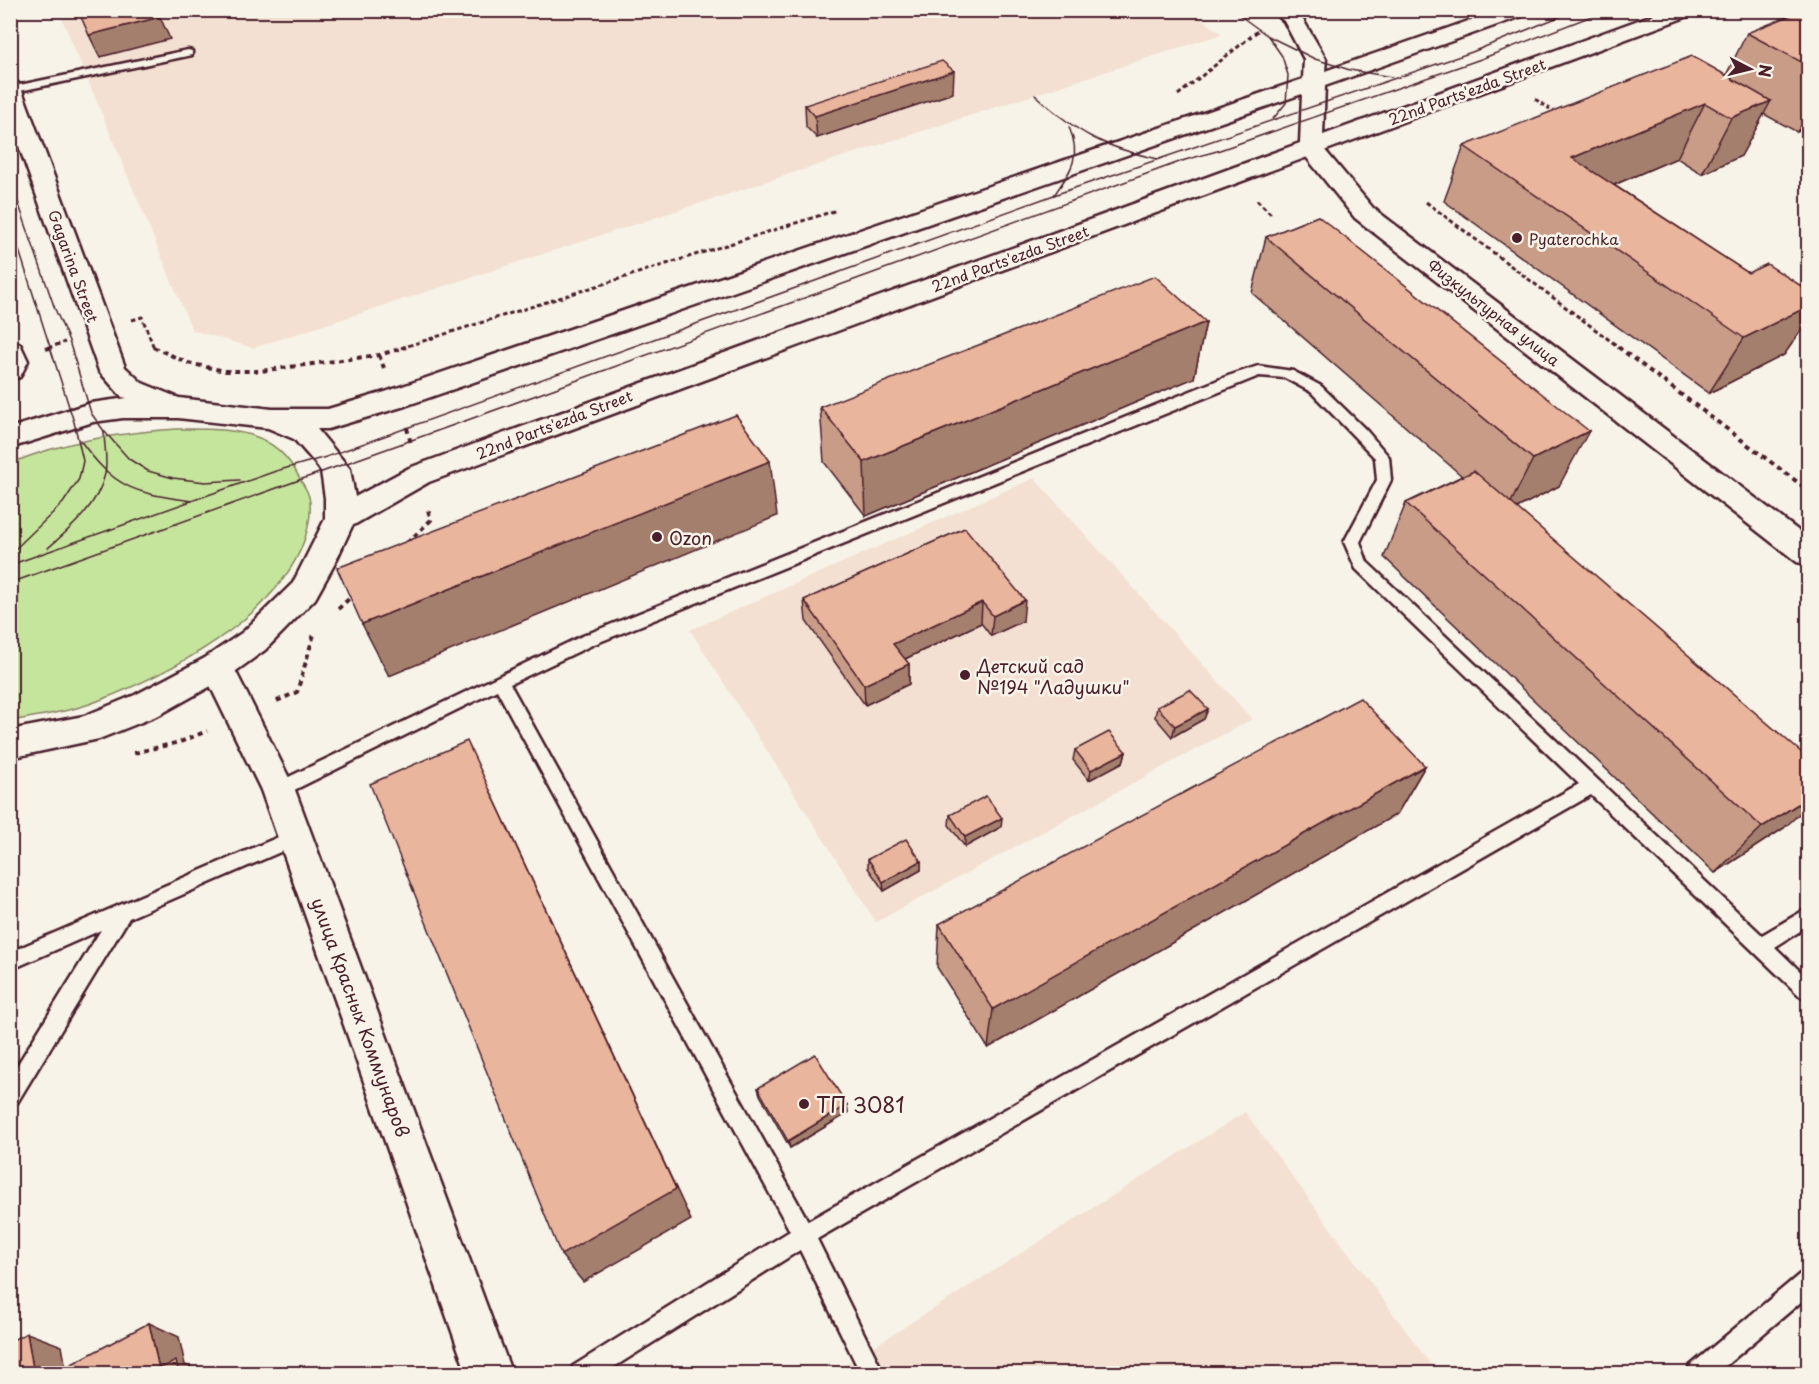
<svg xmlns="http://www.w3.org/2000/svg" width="1819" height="1384" font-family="'Playpen Sans',sans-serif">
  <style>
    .built { fill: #f3e0d2 }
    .green { fill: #c5e59d; stroke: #888264; stroke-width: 1.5 }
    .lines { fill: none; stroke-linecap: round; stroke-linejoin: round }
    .service-casing { stroke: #4a1f2b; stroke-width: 5 }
    .minor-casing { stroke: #4a1f2b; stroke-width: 5 }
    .tertiary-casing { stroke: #4a1f2b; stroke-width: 5 }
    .secondary-casing { stroke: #4a1f2b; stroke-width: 5 }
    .path-far1 { stroke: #4a1f2b; stroke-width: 3; stroke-dasharray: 4.5 3; stroke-linecap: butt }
    .path { stroke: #4a1f2b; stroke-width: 4; stroke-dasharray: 5 4.5; stroke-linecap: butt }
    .service { fill: #f7f3e8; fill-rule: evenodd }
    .minor { fill: #f7f3e8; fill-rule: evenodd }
    .tertiary { fill: #f7f3e8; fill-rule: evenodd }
    .secondary { fill: #f7f3e8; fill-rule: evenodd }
    .tram { stroke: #4a1f2b; stroke-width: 1.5 }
    .wall { fill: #c99c87; stroke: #4a1f2b; stroke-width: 1.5 }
    .shaded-wall { fill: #a47f6e; stroke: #4a1f2b; stroke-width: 1.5 }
    .building { fill: #eab59d; stroke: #4a1f2b; stroke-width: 1.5 }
    .poi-dot { fill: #4a1f2b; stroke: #f7f3e8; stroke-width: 2 }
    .labels { text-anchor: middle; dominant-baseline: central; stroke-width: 5; stroke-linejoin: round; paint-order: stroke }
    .far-street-label { font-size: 15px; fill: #4a1f2b; stroke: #f7f3e8 }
    .far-poi-label { font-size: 15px; fill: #4a1f2b; stroke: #f7f3e8; text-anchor: start }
    .poi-label { font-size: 18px; fill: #4a1f2b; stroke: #f7f3e8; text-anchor: start }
    .street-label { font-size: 18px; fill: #4a1f2b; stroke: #f7f3e8 }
    .near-poi-label { font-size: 21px; fill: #4a1f2b; stroke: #f7f3e8; text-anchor: start }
  </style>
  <rect width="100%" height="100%" fill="#f7f3e8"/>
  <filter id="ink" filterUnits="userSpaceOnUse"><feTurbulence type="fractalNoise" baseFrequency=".0167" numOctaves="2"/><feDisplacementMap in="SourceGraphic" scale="12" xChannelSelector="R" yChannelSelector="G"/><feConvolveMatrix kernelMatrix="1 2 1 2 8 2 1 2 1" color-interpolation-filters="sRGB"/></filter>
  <g filter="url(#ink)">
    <g class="built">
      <path d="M1190 10 1222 34 253 348 192 330 59 11Z"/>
      <path d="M1034 478 1252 719 876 922 690 630Z"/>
      <path d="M1245 1112 1437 1373 841 1374 838 1369Z"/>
    </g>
    <path class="green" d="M177 429C227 429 273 426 299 477 302 483 308 491 309 497 312 509 309 526 305 538 279 617 169 674 95 702 69 712 38 716 11 721V463C66 441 117 433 177 429Z"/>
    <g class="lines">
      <g class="service-casing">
        <g id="service">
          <path d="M188 50 192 51V55L10 93V87Z"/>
          <path d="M1258 366 1293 371 1321 386 1366 430 1389 457 1391 480 1360 542 1367 562 1762 935 1808 908V926L1775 947 1808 979V1000L1801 997 1591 795 817 1239 884 1374H861L800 1250 603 1374H570L573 1366 790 1231 497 690 284 795 278 797 272 795 269 790 272 785 580 637 1228 376ZM1259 376 1285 378 1311 392 1375 458 1377 480 1344 542 1356 569 1579 784 808 1221 510 684 592 645Z"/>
          <path d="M295 830 301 833 304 838 301 843 129 918 17 1103 10 1106V1077L101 930 10 970V952Z"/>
          <path d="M1808 1271V1296L1716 1374H1687L1690 1366 1800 1274Z"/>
        </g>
      </g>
      <g class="minor-casing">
        <path id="minor" d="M217 654 229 658 295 790 512 1374H467L261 790 201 667 205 658Z"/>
      </g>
      <g class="tertiary-casing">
        <path id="tertiary" d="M1311 141 1319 143 1373 208 1808 538V565L1797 562 1355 218 1299 148 1303 143Z"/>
      </g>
      <g class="secondary-casing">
        <g id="secondary">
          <path d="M1271 10H1296L1299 13 1326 59 1325 71 1500 10H1531L1528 14 1325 86 1323 135 1666 10H1697L1694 14 429 482 352 526 335 563 315 599 265 650 229 676 159 715 99 739 10 758V730L84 716 135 695 205 658 243 632 293 583 325 519V498L321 471 316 464 294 439 268 428 178 418H123L93 422 10 448V428L91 403 127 398 122 397 99 371 10 121V81L18 83 21 88 125 367 142 383 179 398 272 409H328L385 392 1303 79 1304 59 1284 21ZM1302 94 1300 143 409 468 355 497 350 469 317 429H328L405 406Z"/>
          <path d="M10 341 20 344 28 361 20 377 10 380Z"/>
        </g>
      </g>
      <g class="path-far1">
        <path d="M1178 95 1259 30"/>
        <path d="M1535 99 1550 109"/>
        <path d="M1257 200 1271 214"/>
        <path d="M1426 202 1620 348"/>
        <path d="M132 320 142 317 154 348"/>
        <path d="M48 348 65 342"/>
        <path d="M401 348 837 210"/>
      </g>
      <g class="path">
        <path d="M153 347 188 363 225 371H260L379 355 406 347"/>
        <path d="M1618 347 1808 490"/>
        <path d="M46 349 52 347"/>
        <path d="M379 355 384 368"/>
        <path d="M407 428 411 444"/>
        <path d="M407 543 431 520 428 510"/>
        <path d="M338 609 352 596"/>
        <path d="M277 701 297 692 314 634"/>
        <path d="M134 753 180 742 207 731"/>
      </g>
      <use href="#service" class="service"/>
      <use href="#minor" class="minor"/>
      <use href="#tertiary" class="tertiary"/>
      <use href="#secondary" class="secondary"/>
      <g class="tram">
        <path d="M1232 10 1268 36 1282 56 1288 75 1286 103 1273 119"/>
        <path d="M1268 36 1315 59 1350 70 1392 77"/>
        <path d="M1035 95C1077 133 1102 147 1158 159"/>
        <path d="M10 179 55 309 69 341 91 413 104 431 129 459 148 471 173 478 205 482 240 480"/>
        <path d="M1054 195C1071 171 1082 157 1069 127"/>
        <path d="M10 222 74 422 83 461 79 479 63 503 10 554"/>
        <path d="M80 440C115 489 134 493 192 501"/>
        <path d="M48 548C71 528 98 505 105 474 108 460 104 445 104 431"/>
        <path d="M10 565 276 471 326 457 1054 195 1472 52 1576 10"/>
        <path d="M10 583 451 426 1185 160 1217 151 1481 59 1607 10"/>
      </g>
    </g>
    <g class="wall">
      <path d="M1809 10V127L1797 132 1764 114 1741 156 1702 174 1677 158 1614 185 1748 273 1809 291V319L1784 355 1709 393 1444 201 1464 146 1726 75 1747 33Z"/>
      <path d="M953 93 817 138 806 127 805 105Z"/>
      <path d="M1318 216 1559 486 1517 508 1784 828 1715 873 1384 557 1406 503 1462 476 1252 293 1266 237Z"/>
      <path d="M1206 322 1194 378 866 516 824 462 820 407Z"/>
      <path d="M965 528 1023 621 991 636 981 623 905 659 909 664V684L865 705 806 621 804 600Z"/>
      <path d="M1157 707 1208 709 1204 719 1172 737 1155 717Z"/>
      <path d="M1075 750 1126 752 1123 762 1089 780 1073 760Z"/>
      <path d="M1425 766 1397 814 988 1048 937 967 939 924Z"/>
      <path d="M950 815 1001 827 965 847 949 825Z"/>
      <path d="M868 859 921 861V870L884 891 868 868Z"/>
      <path d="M758 1088 847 1105 848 1113 790 1148 760 1095Z"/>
    </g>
    <g class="shaded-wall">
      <path d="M160 17 170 39 100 57 89 35Z"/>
      <path d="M954 71 953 93 817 138 815 116Z"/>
      <path d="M1771 101 1741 156 1702 174 1731 118Z"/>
      <path d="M1705 103 1677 158 1557 209 1572 158Z"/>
      <path d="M1809 113V127L1797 132Z"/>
      <path d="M1809 306V319L1784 355 1709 393 1744 338Z"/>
      <path d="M1206 322 1194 378 866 516 864 462Z"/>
      <path d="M1589 431 1559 486 1505 514 1533 459Z"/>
      <path d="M770 461 777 516 389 676 362 624Z"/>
      <path d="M1025 600 1023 621 991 636 993 616Z"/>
      <path d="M982 602 981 623 894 664 893 644Z"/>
      <path d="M909 664V684L865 705 864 685Z"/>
      <path d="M1208 709 1204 719 1172 737 1175 726Z"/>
      <path d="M1126 752 1123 762 1089 780 1091 770Z"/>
      <path d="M1425 766 1397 814 988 1048 993 1009Z"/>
      <path d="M490 790 691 1220 583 1282 561 1255Z"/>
      <path d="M1809 797V805L1784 828 1715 873 1762 827Z"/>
      <path d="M1002 818 1001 827 965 847V837Z"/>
      <path d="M921 861V870L884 891 883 882Z"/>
      <path d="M847 1105 848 1113 790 1148 788 1141Z"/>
      <path d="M149 1323 179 1337 185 1365 206 1373 170 1374 159 1369Z"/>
      <path d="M27 1333 62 1346 67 1374H34Z"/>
    </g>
    <g class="building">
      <path d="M78 10H157L160 17 89 35Z"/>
      <path d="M1804 10H1809V66L1747 33Z"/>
      <path d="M1692 56 1771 101 1731 118 1705 103 1572 158 1748 273 1767 264 1809 291V306L1744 338 1464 146Z"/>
      <path d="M942 61 954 71 815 116 805 105Z"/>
      <path d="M1318 216 1589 431 1533 459 1266 237Z"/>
      <path d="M1155 276 1206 322 864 462 820 407Z"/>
      <path d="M736 415 770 461 362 624 337 568Z"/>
      <path d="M1474 471 1809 759V797L1762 827 1406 503Z"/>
      <path d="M965 528 1025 600 993 616 982 602 893 644 909 664 864 685 804 600Z"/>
      <path d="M1190 690 1208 709 1175 726 1157 707Z"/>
      <path d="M1360 698 1425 766 993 1009 939 924Z"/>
      <path d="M1109 732 1126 752 1091 770 1075 750Z"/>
      <path d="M467 741 676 1189 561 1255 370 784Z"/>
      <path d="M986 796 1002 818 965 837 950 815Z"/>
      <path d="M906 839 921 861 883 882 868 859Z"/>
      <path d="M815 1054 847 1105 788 1141 758 1088Z"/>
      <path d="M149 1323 159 1369 176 1361 179 1374H53Z"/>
      <path d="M27 1333 34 1374H10V1341Z"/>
    </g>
  </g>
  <g class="poi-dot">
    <circle cx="1517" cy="238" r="6"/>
    <circle cx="657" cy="537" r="6"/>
    <circle cx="965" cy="675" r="6"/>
    <circle cx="804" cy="1104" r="6"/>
  </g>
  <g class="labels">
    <g class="far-street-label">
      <text transform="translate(1467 91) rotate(-20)">22nd Parts'ezda Street</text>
      <text transform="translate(1010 258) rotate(-20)">22nd Parts'ezda Street</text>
      <text transform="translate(74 266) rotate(70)">Gagarina Street</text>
      <text transform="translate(1494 312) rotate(38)">Физкультурная улица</text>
      <text transform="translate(554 424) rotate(-21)">22nd Parts'ezda Street</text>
    </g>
    <g class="far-poi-label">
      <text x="1529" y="238">Pyaterochka</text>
    </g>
    <g class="poi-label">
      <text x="669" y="537">Ozon</text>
      <text x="977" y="665">Детский сад<tspan x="977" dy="21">№194 "Ладушки"</tspan></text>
    </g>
    <g class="street-label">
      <text transform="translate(361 1017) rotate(70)">улица Красных Коммунаров</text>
    </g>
    <g class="near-poi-label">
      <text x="816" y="1104">ТП 3081</text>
    </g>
  </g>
  <rect width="1819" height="1384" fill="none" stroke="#f7f3e8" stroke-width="36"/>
  <rect x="18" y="18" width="1783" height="1348" fill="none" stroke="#4a1f2b" stroke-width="2" filter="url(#ink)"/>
  <g transform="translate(1750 69) rotate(97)" stroke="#f7f3e8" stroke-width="4.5" paint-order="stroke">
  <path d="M0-4.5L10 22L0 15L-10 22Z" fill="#4a1f2b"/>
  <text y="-9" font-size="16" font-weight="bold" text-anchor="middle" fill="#4a1f2b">N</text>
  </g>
</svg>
